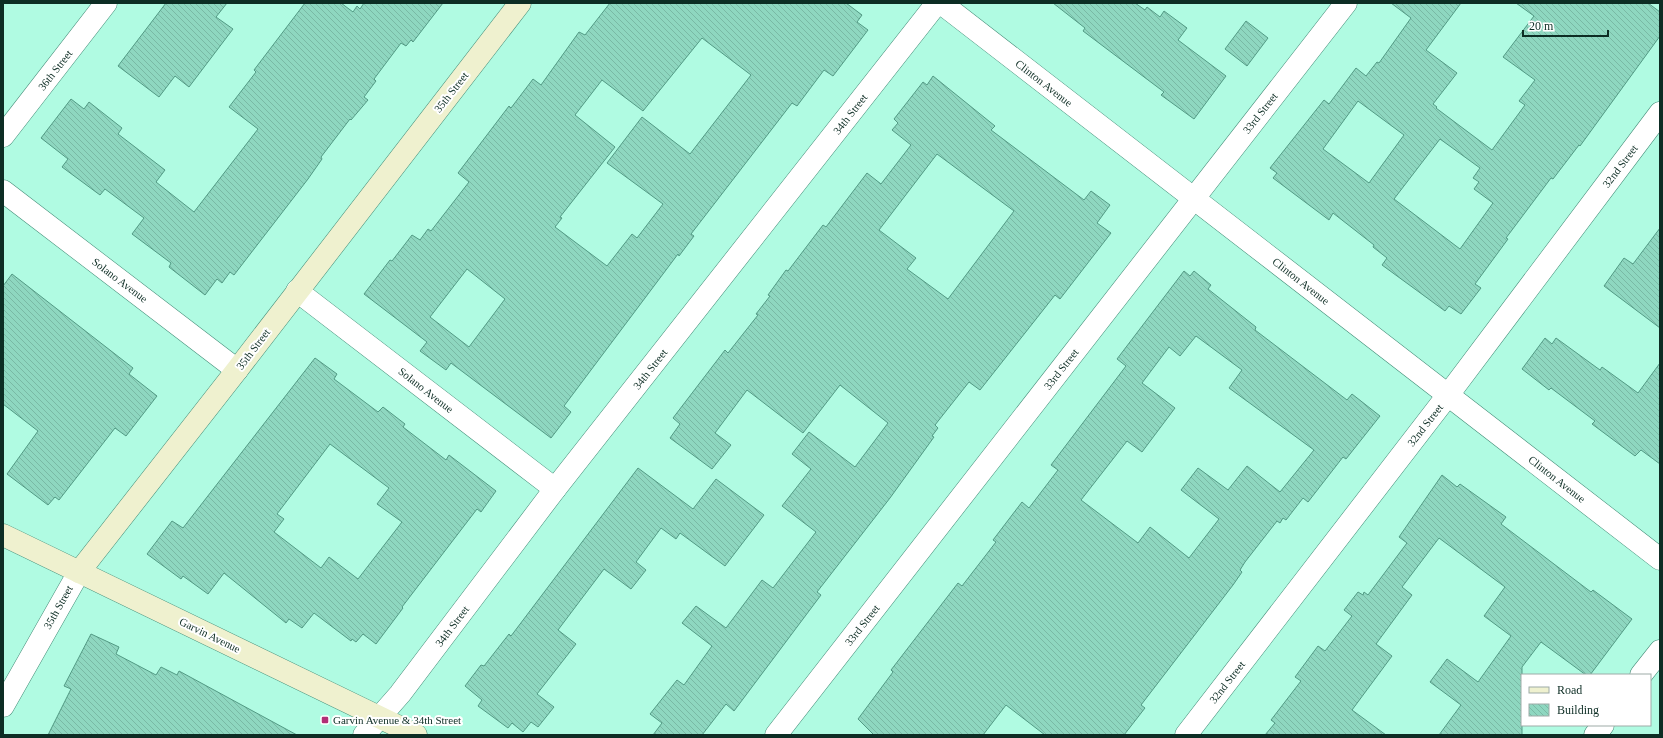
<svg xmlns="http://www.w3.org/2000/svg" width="1663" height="738" font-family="'Times New Roman',serif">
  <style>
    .building { fill: url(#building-back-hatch); stroke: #529a84; fill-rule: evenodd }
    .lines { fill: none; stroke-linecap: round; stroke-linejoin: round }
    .street-casing { stroke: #438c77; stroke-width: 23 }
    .secondary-casing { stroke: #438c77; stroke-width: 23 }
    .street { stroke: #fff; stroke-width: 22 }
    .secondary { stroke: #eff1cf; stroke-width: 22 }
    .poi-dot { fill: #b22e76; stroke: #fff; stroke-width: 1.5 }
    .labels { text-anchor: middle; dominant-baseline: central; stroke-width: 4; stroke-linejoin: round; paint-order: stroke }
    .street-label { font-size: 11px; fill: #0d2d24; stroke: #fff }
    .poi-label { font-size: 11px; fill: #0d2d24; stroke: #fff; text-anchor: start }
  </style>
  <defs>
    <pattern id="building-back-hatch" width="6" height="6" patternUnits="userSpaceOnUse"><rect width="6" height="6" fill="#8ed7c0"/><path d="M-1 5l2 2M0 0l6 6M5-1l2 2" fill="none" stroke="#79b9a5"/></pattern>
  </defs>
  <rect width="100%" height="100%" fill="#b0fbe2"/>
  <g class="building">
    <path d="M166 3H227L216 17 233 29 189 87 175 76 159 97 118 66Z"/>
    <path d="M305 3H341L353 12 357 6 360 9 364 3H443L413 42 411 40 406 46 401 43 374 79 376 81 364 97 368 100 351 120 350 119 321 157 322 159 308 179 234 275 230 272 222 283 217 279 205 295 169 267 171 263 132 234 144 218 105 189 100 195 62 167 68 159 41 138 71 99 84 109 89 102 122 128 118 134 165 170 156 182 194 212 258 129 229 107 256 72 254 70Z"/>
    <path d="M610 3H846L862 15 857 22 868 30 833 76 824 70 797 106 792 103 691 234 694 236 679 256 678 254 564 406 571 412 551 438 451 363 446 370 420 351 427 342 364 294 390 260 392 261 412 235 420 240 428 229 431 231 469 182 458 173 509 106 511 108 533 79 541 85 579 32 585 35ZM702 38 751 75 690 154 642 117 607 163 663 204 637 238 632 234 607 266 555 227 562 218 560 217 615 147 575 115 602 80 643 111ZM467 269 505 299 469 347 430 317Z"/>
    <path d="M1053 3H1135L1145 10 1147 7 1160 17 1164 11 1187 28 1178 40 1226 76 1194 119 1161 95 1164 92 1083 31 1085 28Z"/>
    <path d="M1391 3H1461L1426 50 1457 73 1433 104 1437 107 1436 108 1492 150 1525 105 1519 101 1535 80 1503 57 1534 16 1516 3H1648L1660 12V36L1580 146 1579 145 1553 179 1551 178 1506 238 1508 239 1475 284 1481 288 1461 314 1449 306 1445 311 1382 265 1387 258 1373 247 1374 245 1333 213 1329 220 1273 178 1277 173 1270 168 1324 100 1329 104 1356 68 1366 76 1377 62 1379 63 1411 18ZM1358 101 1404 135 1369 183 1323 149ZM1440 139 1480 168 1473 178 1479 182 1474 189 1493 203 1460 249 1394 199Z"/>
    <path d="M1246 21 1268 38 1247 66 1225 49Z"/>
    <path d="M933 76 995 126 991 130 1084 200 1091 191 1110 205 1097 223 1111 233 1060 299 1055 295 980 390 969 382 935 425 938 428 932 436 934 437 890 498 817 592 821 595 734 711 726 704 702 735H653L662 723 650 714 677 680 684 685 712 646 682 623 696 606 726 628 762 580 773 588 816 532 782 506 811 469 792 454 809 432 855 467 888 423 840 385 803 433 747 390 715 433 731 445 712 469 670 438 680 424 673 418 725 350 728 353 758 315 756 314 770 296 768 295 786 270 788 271 823 225 826 227 867 173 881 184 911 145 892 130 898 123 894 119 923 82 927 85ZM937 154 1014 211 948 299 907 269 916 258 879 230Z"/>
    <path d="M1660 228V328L1604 286 1624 258 1633 264Z"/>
    <path d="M1184 271 1190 276 1194 271 1211 285 1208 289 1256 327 1255 330 1347 400 1352 394 1380 416 1346 459 1343 457 1308 502 1303 498 1286 520 1283 518 1280 523 1277 521 1245 562 1240 570 1242 572 1233 585 1141 705 1145 708 1124 735H1045L1006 705 983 735H874L858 719 893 672 891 670 958 583 962 586 996 542 993 540 1022 502 1029 508 1058 470 1051 465 1126 366 1117 359ZM1196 336 1242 370 1229 388 1314 450 1280 492 1247 466 1228 490 1198 468 1181 490 1219 519 1189 558 1150 527 1138 543 1081 500 1127 441 1142 452 1175 408 1142 383 1169 347 1180 356Z"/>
    <path d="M12 274 133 368 129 374 157 396 126 436 115 428 59 500 55 497 48 505 7 474 38 431 3 404V286Z"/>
    <path d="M1545 338 1552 344 1556 338 1600 370 1602 367 1638 393 1660 363V464L1641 450 1635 456 1592 424 1595 421 1551 388 1549 390 1522 369Z"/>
    <path d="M315 358 337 374 334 379 378 412 383 407 405 424 403 427 446 460 449 455 496 491 481 512 477 509 402 607 403 608 376 644 363 634 356 642 352 639 351 641 314 613 302 628 289 619 286 623 224 573 208 594 183 576 181 579 147 554 172 521 183 528ZM330 444 389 488 377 504 402 522 358 579 329 557 321 568 274 532 284 519 277 514Z"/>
    <path d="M638 468 693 509 716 479 764 515 725 566 680 533 676 539 661 528 636 562 646 570 631 589 604 569 558 630 576 644 537 694 554 707 538 727 531 722 523 732 512 723 508 728 478 706 482 700 465 686 481 665 484 666 509 634 511 636Z"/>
    <path d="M1442 475 1457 487 1460 484 1506 517 1501 524 1591 592 1593 590 1632 619 1590 675H1586L1541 642 1522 667V735H1439L1461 705 1430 682 1447 659 1478 682 1511 636 1484 616 1505 587 1439 538 1402 587 1412 595 1376 644 1392 656 1352 710 1386 735H1265L1275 723 1271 720 1301 681 1295 677 1318 646 1325 651 1352 616 1344 610 1358 592 1363 595 1364 592 1368 595 1407 543 1399 537Z"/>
    <path d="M91 634 119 647 116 654 156 675 161 667 177 675 179 671 297 735H48L71 689 64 686Z"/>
  </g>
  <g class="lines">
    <g class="street-casing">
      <g id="street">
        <path d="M941 3 1660 559"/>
        <path d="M3 136 106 3"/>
        <path d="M3 191 237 370"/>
        <path d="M297 291 555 489"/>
        <path d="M1641 675 1660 651"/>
        <path d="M3 706 79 572"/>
        <path d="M364 735 400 694 555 489 937 3"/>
        <path d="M776 735 1346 3"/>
        <path d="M1186 735 1448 395 1660 113"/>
        <path d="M1595 735 1603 725"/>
      </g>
    </g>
    <g class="secondary-casing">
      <g id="secondary">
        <path d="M3 535 416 735"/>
        <path d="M79 572 237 370 520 3"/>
      </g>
    </g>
    <use href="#street" class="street"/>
    <use href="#secondary" class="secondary"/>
  </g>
  <rect class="poi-dot" x="321" y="716" width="8" height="8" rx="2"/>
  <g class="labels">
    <g class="street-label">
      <text transform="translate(55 70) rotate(-52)">36th Street</text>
      <text transform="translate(1044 83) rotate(38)">Clinton Avenue</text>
      <text transform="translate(451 92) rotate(-52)">35th Street</text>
      <text transform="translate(1260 113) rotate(-52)">33rd Street</text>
      <text transform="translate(850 114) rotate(-52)">34th Street</text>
      <text transform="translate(1620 166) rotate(-53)">32nd Street</text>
      <text transform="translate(120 280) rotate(37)">Solano Avenue</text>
      <text transform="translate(1301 281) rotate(38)">Clinton Avenue</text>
      <text transform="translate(253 349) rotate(-53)">35th Street</text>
      <text transform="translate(650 369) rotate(-52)">34th Street</text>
      <text transform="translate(1061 369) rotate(-52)">33rd Street</text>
      <text transform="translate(426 390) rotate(38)">Solano Avenue</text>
      <text transform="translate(1425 425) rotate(-52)">32nd Street</text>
      <text transform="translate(1557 479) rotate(38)">Clinton Avenue</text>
      <text transform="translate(58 607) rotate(-61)">35th Street</text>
      <text transform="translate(862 625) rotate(-52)">33rd Street</text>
      <text transform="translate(452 626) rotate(-53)">34th Street</text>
      <text transform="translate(210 635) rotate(26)">Garvin Avenue</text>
      <text transform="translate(1227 682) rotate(-52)">32nd Street</text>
    </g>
    <g class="poi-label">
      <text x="333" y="720">Garvin Avenue &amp; 34th Street</text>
    </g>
  </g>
  <rect width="1663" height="738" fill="none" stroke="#0d2d24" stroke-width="8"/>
  <rect x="1521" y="674" width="130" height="52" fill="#ffffff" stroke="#9eaba7"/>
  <rect x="1529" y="687" width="20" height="6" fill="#eff1cf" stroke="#9eaba7"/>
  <text x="1557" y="694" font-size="12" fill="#0d2d24">Road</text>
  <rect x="1529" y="704" width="20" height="12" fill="url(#building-back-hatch)" stroke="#9eaba7"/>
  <text x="1557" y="714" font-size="12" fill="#0d2d24">Building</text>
  <path d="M1523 30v6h85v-6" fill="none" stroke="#0d2d24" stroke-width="2"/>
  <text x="1529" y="30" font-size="12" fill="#0d2d24" stroke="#ffffff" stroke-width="3" paint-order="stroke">20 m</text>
</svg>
